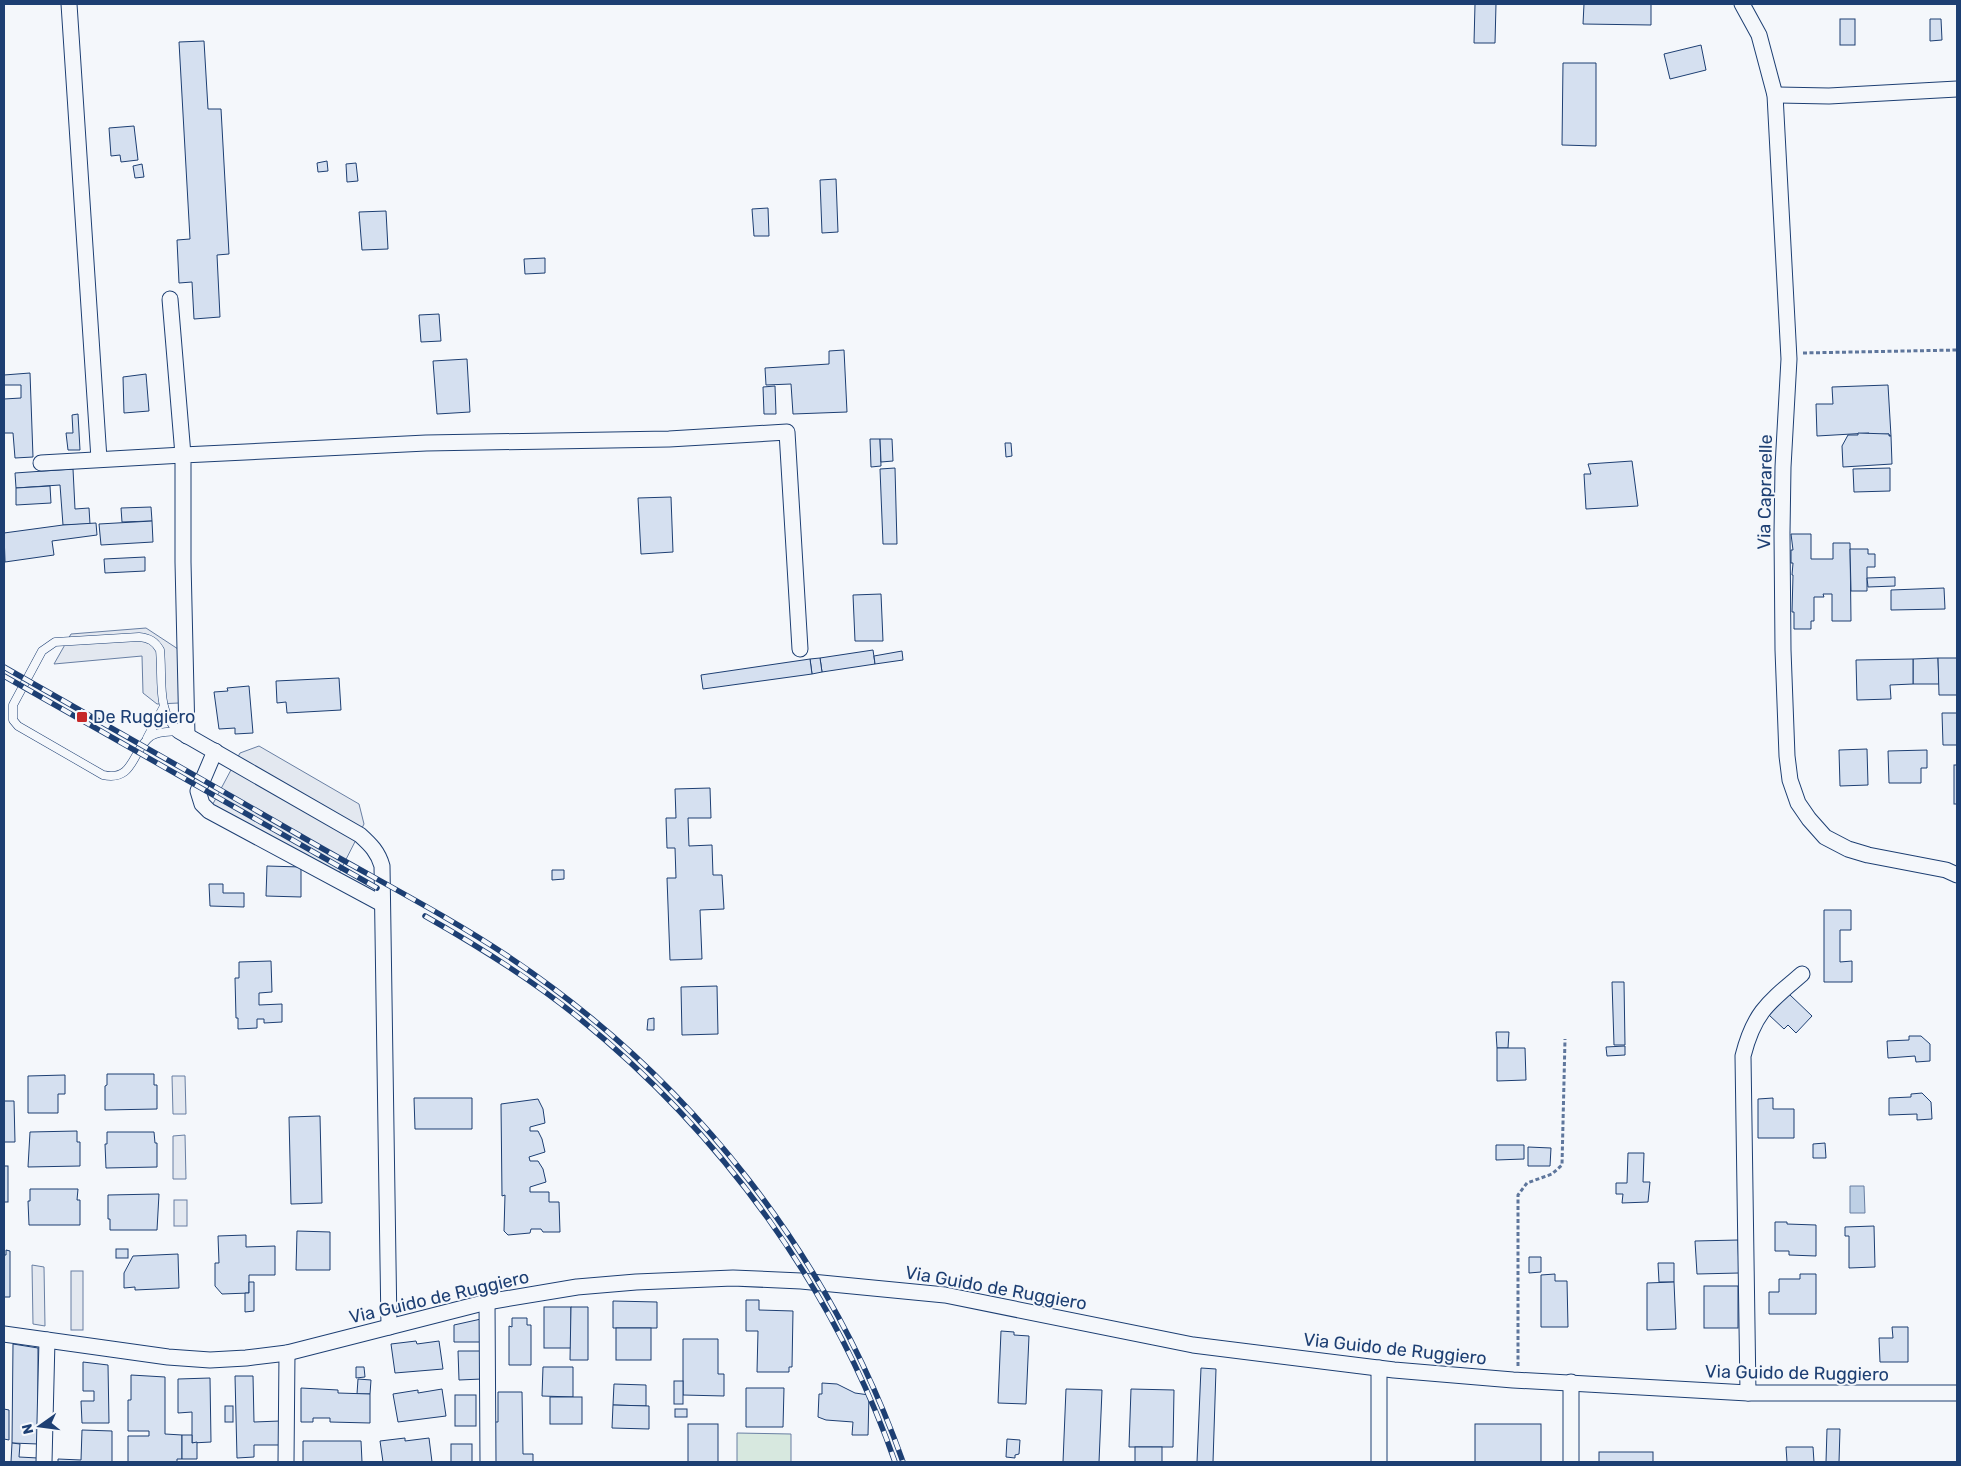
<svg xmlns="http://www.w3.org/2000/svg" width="1961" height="1466" font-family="Rubik,sans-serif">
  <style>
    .green { fill: #d7e8df; stroke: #687fa3 }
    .parking { fill: #e3e8f0; stroke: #687fa3 }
    .water { fill: #bed0e5; stroke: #687fa3 }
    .building { fill: #d5e0f0; stroke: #1d3f73 }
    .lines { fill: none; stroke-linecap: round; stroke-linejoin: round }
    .service-casing { stroke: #1d3f73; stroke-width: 9 }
    .minor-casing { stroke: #1d3f73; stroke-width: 17 }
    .path { stroke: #5e769c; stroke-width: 3; stroke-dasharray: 4 2.5; stroke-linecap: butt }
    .service { stroke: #f4f7fb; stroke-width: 8 }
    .minor { stroke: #f4f7fb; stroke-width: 15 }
    .rail-casing { stroke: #1d3f73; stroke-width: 5.5 }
    .rail { stroke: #f4f7fb; stroke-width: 4; stroke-dasharray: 11; stroke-linecap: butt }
    .poi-dot { fill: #c62828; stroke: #f4f7fb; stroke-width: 2 }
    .labels { text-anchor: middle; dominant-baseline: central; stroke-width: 4; stroke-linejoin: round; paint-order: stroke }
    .street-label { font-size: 18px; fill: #1d3f73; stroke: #f4f7fb }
    .poi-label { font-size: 18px; fill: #1d3f73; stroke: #f4f7fb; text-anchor: start }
  </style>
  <rect width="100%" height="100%" fill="#f4f7fb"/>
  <path class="green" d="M737 1433 791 1434V1462H737Z"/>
  <g class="parking">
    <path d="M146 628 178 649 179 703 157 704 143 693 142 656 54 664 71 634Z"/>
    <path d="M259 746 359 804 364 824 334 883 207 815 240 753Z"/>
    <path d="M172 1076H185L186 1114H173Z"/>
    <path d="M185 1135 186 1179H173V1136Z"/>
    <rect x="174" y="1200" width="13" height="26"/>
    <path d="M32 1265 44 1267 45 1326 33 1324Z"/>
    <rect x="71" y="1271" width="12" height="59"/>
  </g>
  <path class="water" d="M1850 1186H1864L1865 1213H1850Z"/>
  <g class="building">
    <path d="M1475 4H1496L1495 43H1474Z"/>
    <path d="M1584 4H1651V25L1583 24Z"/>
    <rect x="1840" y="19" width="15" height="26"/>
    <path d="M1930 19H1941L1942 40 1930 41Z"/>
    <path d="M204 41 208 109H221L229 254 217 255 220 317 194 319 192 282 179 283 177 240 190 239 179 42Z"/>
    <path d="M1701 45 1706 70 1670 79 1664 54Z"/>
    <path d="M1563 63H1596V146L1562 145Z"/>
    <path d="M134 126 138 160 121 162 120 155 111 156 109 128Z"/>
    <path d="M327 161 328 171 318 172 317 163Z"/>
    <path d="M356 163 358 181 347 182 346 164Z"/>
    <path d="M142 164 144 177 135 178 133 166Z"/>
    <path d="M836 179 838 232 822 233 820 180Z"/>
    <path d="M768 208 769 236H754L752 209Z"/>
    <path d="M386 211 388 249 362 250 359 212Z"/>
    <path d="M545 258V273L525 274 524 259Z"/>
    <path d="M439 314 441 341 421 342 419 315Z"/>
    <path d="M844 350 847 412 793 414 791 384 766 385 765 368 829 364V351Z"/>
    <path d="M467 359 470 412 437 414 433 361Z"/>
    <path d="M30 373 33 457 15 458 13 433H4V399L21 398V385H4V375Z"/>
    <path d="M146 374 149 411 124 413 123 377Z"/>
    <path d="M1888 385 1891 436H1889V434L1869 435V433L1817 436 1816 404H1833L1832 387Z"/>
    <path d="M775 386 776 414H764L763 387Z"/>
    <path d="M78 414 80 450H68L66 433H73L72 415Z"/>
    <path d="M1858 433 1889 434V436H1891L1892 464 1843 467 1842 446 1848 435H1858Z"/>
    <path d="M870 439H880L881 466 871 467Z"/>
    <path d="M880 439H892L893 461 881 462Z"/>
    <path d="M1005 443H1011L1012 456 1006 457Z"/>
    <path d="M1632 461 1638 506 1586 509 1584 474H1591L1588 464Z"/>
    <path d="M895 468 897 544H883L880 469Z"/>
    <path d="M1890 468V491L1854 492 1853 469Z"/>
    <path d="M73 469 75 509 89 508 90 524 63 525 60 485 16 488 15 473Z"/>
    <path d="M50 486 51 503 16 505V488Z"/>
    <path d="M671 497 673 552 641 554 638 498Z"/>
    <path d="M151 507 152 521 122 522 121 508Z"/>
    <path d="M152 521 153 542 101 545 99 524Z"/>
    <path d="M96 523 97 535 52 541 54 555 5 562 4 533 63 525Z"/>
    <path d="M1791 534H1811V559H1833V543H1850L1851 621H1832V594H1823L1824 597H1814V621H1811V629H1794V612H1792L1793 575H1792L1793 563H1791V550H1793Z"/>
    <path d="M1850 549H1868V554H1875V567H1867V591H1851Z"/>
    <path d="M145 557V571L105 573 104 559Z"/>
    <path d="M1895 577V586L1868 587 1867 578Z"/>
    <path d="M1944 588 1945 609 1891 610V590Z"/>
    <path d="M881 594 883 641H855L853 595Z"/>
    <path d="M873 650 875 664 822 672 820 658Z"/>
    <path d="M902 651 903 660 875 664 874 656Z"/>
    <path d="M820 658 822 672 812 674 810 659Z"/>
    <path d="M1938 658 1939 684H1913V659Z"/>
    <path d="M1938 658H1957V695H1939Z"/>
    <path d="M810 659 812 674 703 689 701 675Z"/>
    <path d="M1913 659V684L1890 685 1891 699 1857 700 1856 660Z"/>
    <path d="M339 678 341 710 287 713 286 702 277 703 276 681Z"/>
    <path d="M249 686 253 733 235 734V728L219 729 214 692 228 691 227 688Z"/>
    <path d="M1942 713H1957V745H1943Z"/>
    <path d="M1867 749 1868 785 1840 786 1839 750Z"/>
    <path d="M1927 750V768H1921V783H1889L1888 751Z"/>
    <rect x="1954" y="765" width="3" height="39"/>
    <path d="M710 788 711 818H688L689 846 712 845 713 875H722L724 909 700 910 702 959 670 960 667 878H676L675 848H667L666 818H676L675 789Z"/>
    <path d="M267 866 301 867V897L266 896Z"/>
    <path d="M552 870H564V879L552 880Z"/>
    <path d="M209 884H223V893H244V907L210 906Z"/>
    <path d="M1824 910H1851V930H1840V962L1852 961V982H1824Z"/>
    <path d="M271 961 272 992 259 993V1005L282 1004V1022L264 1023V1019H257V1028L238 1029V1018H236L235 978H239V962Z"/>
    <path d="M1612 982H1624L1625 1045H1614Z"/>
    <path d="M717 986 718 1034 682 1035 681 987Z"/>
    <path d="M1789 994 1812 1016 1796 1033 1788 1025 1784 1029 1769 1015Z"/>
    <path d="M654 1018V1030H647L648 1019Z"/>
    <path d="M1496 1032H1509L1508 1048H1497Z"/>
    <path d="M1909 1036H1921L1930 1044V1061L1916 1062 1915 1056 1888 1058 1887 1041 1909 1040Z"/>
    <path d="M1625 1046V1055L1607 1056 1606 1047Z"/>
    <path d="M1497 1048H1525L1526 1080 1497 1081Z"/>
    <path d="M107 1074H154V1085H157V1109L105 1110V1086L107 1085Z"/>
    <path d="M65 1075V1094H58V1113H28V1076Z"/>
    <path d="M1922 1093 1931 1102 1932 1119 1917 1120V1114L1889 1115V1098L1911 1097V1094Z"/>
    <path d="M414 1098H472V1129H415Z"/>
    <path d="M1773 1098V1109H1794V1138H1758V1099Z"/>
    <path d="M538 1099 543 1109 545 1123 530 1127V1131H538L542 1139 545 1152 529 1157 530 1161H538L543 1169 546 1182 530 1187V1192H549V1202H559L560 1232H543L541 1229H531L530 1233 508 1235 504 1231 505 1195 502 1196 501 1104Z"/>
    <path d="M4 1101H14L15 1142H4Z"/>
    <path d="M320 1116 322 1203 291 1204 289 1117Z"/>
    <path d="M77 1131V1142H80V1166L28 1167 30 1132Z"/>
    <path d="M107 1132H154L155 1143H157V1167L106 1168 105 1144H107Z"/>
    <path d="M1825 1143 1826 1158H1813V1144Z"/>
    <path d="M1496 1145H1524V1159L1496 1160Z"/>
    <path d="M1528 1147 1551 1148 1550 1166H1528Z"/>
    <path d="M1628 1153H1644L1643 1182H1650L1648 1202 1622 1203 1623 1194H1616V1183H1627Z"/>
    <rect x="4" y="1166" width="4" height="36"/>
    <path d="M30 1189H78L77 1200H80V1225H29L28 1201H30Z"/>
    <path d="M159 1194 157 1230H110V1219H108V1195Z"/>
    <path d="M1775 1222H1787V1224L1816 1225V1256L1789 1255V1251H1775Z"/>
    <path d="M1874 1226 1875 1267 1849 1268V1236H1845V1227Z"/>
    <path d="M297 1231 330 1232V1270H296Z"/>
    <path d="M246 1235V1247L275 1246V1275H249V1293L222 1294 215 1286V1263H219L218 1236Z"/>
    <path d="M1738 1240 1739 1273 1697 1274 1695 1241Z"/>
    <rect x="116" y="1249" width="12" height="9"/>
    <path d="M6 1250 10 1251V1297H4V1255H6Z"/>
    <path d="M178 1254 179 1288 135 1290V1287L124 1288V1273L133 1256Z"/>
    <path d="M1529 1257H1541V1272L1529 1273Z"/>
    <path d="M1658 1263H1674V1282H1659Z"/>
    <path d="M1555 1274V1281H1567L1568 1327H1541V1275Z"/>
    <path d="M1800 1274H1816V1314H1769V1292H1779V1279H1800Z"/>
    <path d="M249 1282H254V1311L245 1312V1293H249Z"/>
    <path d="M1674 1282 1676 1329 1647 1330V1283Z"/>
    <rect x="1704" y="1286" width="34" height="42"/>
    <path d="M746 1300H759V1310L793 1311 792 1367H789V1372H757L758 1331H746Z"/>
    <path d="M613 1301 657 1302V1328H613Z"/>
    <rect x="544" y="1307" width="27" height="41"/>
    <path d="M571 1307H588V1360H570Z"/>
    <path d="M512 1318H527V1325H531V1365H509V1326L512 1327Z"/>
    <path d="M481 1319V1342H454V1325Z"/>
    <path d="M1892 1327H1908V1362H1880L1879 1338H1893Z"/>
    <rect x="616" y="1328" width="35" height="32"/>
    <path d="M1001 1331 1014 1332V1335L1029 1336 1026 1404 998 1403Z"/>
    <path d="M683 1339H718V1374H724V1396L683 1395Z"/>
    <path d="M416 1341 417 1344 439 1341 443 1369 395 1373 391 1344Z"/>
    <path d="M13 1344 38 1348V1444L12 1443Z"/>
    <path d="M458 1351H481L482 1379 459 1380Z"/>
    <path d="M83 1362 108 1365 109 1423H82L81 1401H94V1391H83Z"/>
    <path d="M356 1367H364L365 1377 356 1378Z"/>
    <path d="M543 1367H573V1397L542 1396Z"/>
    <path d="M1201 1368 1216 1369 1213 1462H1197Z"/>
    <path d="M131 1375 165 1377V1434L182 1435V1459H177V1462H128V1436H149V1431H128V1400H131Z"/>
    <path d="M235 1376H253L254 1422 280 1421 281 1445H254V1457L237 1458Z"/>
    <path d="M210 1378 211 1442 192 1443V1412L178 1413V1379Z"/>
    <path d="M358 1379 371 1380 370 1394H357Z"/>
    <rect x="674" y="1381" width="9" height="23"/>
    <path d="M822 1383 837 1384 855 1393 869 1395 868 1435H852L853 1422 826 1420 818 1417 819 1394H822Z"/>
    <path d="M614 1384 646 1385V1406L613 1405Z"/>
    <path d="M301 1388 338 1390V1393L370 1394V1423L330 1422V1418H313V1422H301Z"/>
    <path d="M746 1388H784L783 1427H746Z"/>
    <path d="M442 1389 446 1416 398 1422 393 1394 418 1390V1393Z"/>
    <path d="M1066 1389 1102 1390 1099 1462H1063Z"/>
    <path d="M1131 1389 1174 1390 1173 1447H1129Z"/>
    <path d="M498 1392H522L523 1454H533V1462H495V1422H498Z"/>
    <rect x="455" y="1395" width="21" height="31"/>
    <rect x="550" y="1397" width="32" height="27"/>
    <path d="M613 1405 649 1406V1429L612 1428Z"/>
    <rect x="225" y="1406" width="8" height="16"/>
    <path d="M4 1409 9 1410V1440L4 1439Z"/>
    <rect x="675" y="1409" width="12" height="8"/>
    <rect x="688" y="1424" width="30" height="38"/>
    <rect x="1475" y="1424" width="66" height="38"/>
    <path d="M1827 1429H1840L1839 1462H1826Z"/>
    <path d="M82 1430 112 1431V1462H58V1459L81 1460Z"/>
    <path d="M182 1435H192V1443L197 1442V1459H182Z"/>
    <path d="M405 1438V1441L429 1438 432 1462H383L380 1441Z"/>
    <path d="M1007 1439 1020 1440 1019 1454 1015 1455V1458L1006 1457Z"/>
    <path d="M303 1441H361L362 1462H303Z"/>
    <path d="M12 1443 20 1444 19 1457 38 1458V1462H11Z"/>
    <rect x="451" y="1444" width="21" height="18"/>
    <rect x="1135" y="1447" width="27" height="15"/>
    <path d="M1786 1447H1813L1814 1462H1787Z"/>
    <rect x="1599" y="1452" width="54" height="10"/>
  </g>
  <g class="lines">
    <g class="service-casing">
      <g id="service">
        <path d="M139 637C149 638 155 641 160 650 163 678 156 711 178 731 170 732 159 731 151 736 132 749 135 782 103 775L18 726 13 720V705L42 651 55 642Z"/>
        <path d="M147 738 163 708"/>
      </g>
    </g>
    <g class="minor-casing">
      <g id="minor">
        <path d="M69 4 99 459"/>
        <path d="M1742 4 1759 35 1775 95 1789 359 1783 467 1782 533 1783 650 1787 756 1790 780 1798 803 1809 819 1825 837 1848 849 1868 855 1946 870 1957 875"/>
        <path d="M1775 95 1829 96 1957 89"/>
        <path d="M41 463 183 455 170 299"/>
        <path d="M179 731 360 835C371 845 378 852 382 866L389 1327"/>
        <path d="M187 736 183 562V455L426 443 669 439 787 432 800 649"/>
        <path d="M215 751 198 791 202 804 209 811 382 904"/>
        <path d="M487 1302 488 1462"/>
        <path d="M4 1334 168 1357 210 1360 246 1358 287 1353 487 1302 577 1287 636 1282 733 1278 801 1281 945 1295 1193 1345 1394 1370 1513 1380 1748 1393H1957"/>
        <path d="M1748 1393 1743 1056C1754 1012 1769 1002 1802 974"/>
        <path d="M44 1462 47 1340"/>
        <path d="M286 1462 287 1353"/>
        <path d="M1379 1462V1368"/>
        <path d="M1571 1462V1382"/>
      </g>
    </g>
    <g class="path">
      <path d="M1803 353 1957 350"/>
      <path d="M1518 1366V1195L1527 1183 1552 1174 1562 1165 1565 1039"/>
    </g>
    <use href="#service" class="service"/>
    <use href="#minor" class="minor"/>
    <g class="rail-casing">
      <g id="rail">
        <path d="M4 667C106 725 209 783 311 842 377 880 446 915 509 957 692 1079 830 1256 903 1462"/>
        <path d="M4 676 377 888"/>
        <path d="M425 916C478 946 531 979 579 1018 722 1134 834 1288 895 1462"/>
      </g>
    </g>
    <use href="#rail" class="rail"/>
  </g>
  <rect class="poi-dot" x="76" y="711" width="12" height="12" rx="2.5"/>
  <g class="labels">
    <g class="street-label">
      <text transform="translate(1765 492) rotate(-89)">Via Caprarelle</text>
      <text transform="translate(996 1288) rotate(10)">Via Guido de Ruggiero</text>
      <text transform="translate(439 1297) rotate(-13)">Via Guido de Ruggiero</text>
      <text transform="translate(1395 1349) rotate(6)">Via Guido de Ruggiero</text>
      <text transform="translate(1797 1373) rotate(1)">Via Guido de Ruggiero</text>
    </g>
    <g class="poi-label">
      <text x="93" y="717">De Ruggiero</text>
    </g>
  </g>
  <rect width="1961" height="1466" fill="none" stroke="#1d3f73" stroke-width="10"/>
  <g transform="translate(40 1426) rotate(256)" stroke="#f4f7fb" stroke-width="4" paint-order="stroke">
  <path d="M0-4L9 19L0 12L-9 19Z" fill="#1d3f73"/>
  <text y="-8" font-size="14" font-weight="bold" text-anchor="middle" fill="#1d3f73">N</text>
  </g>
</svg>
